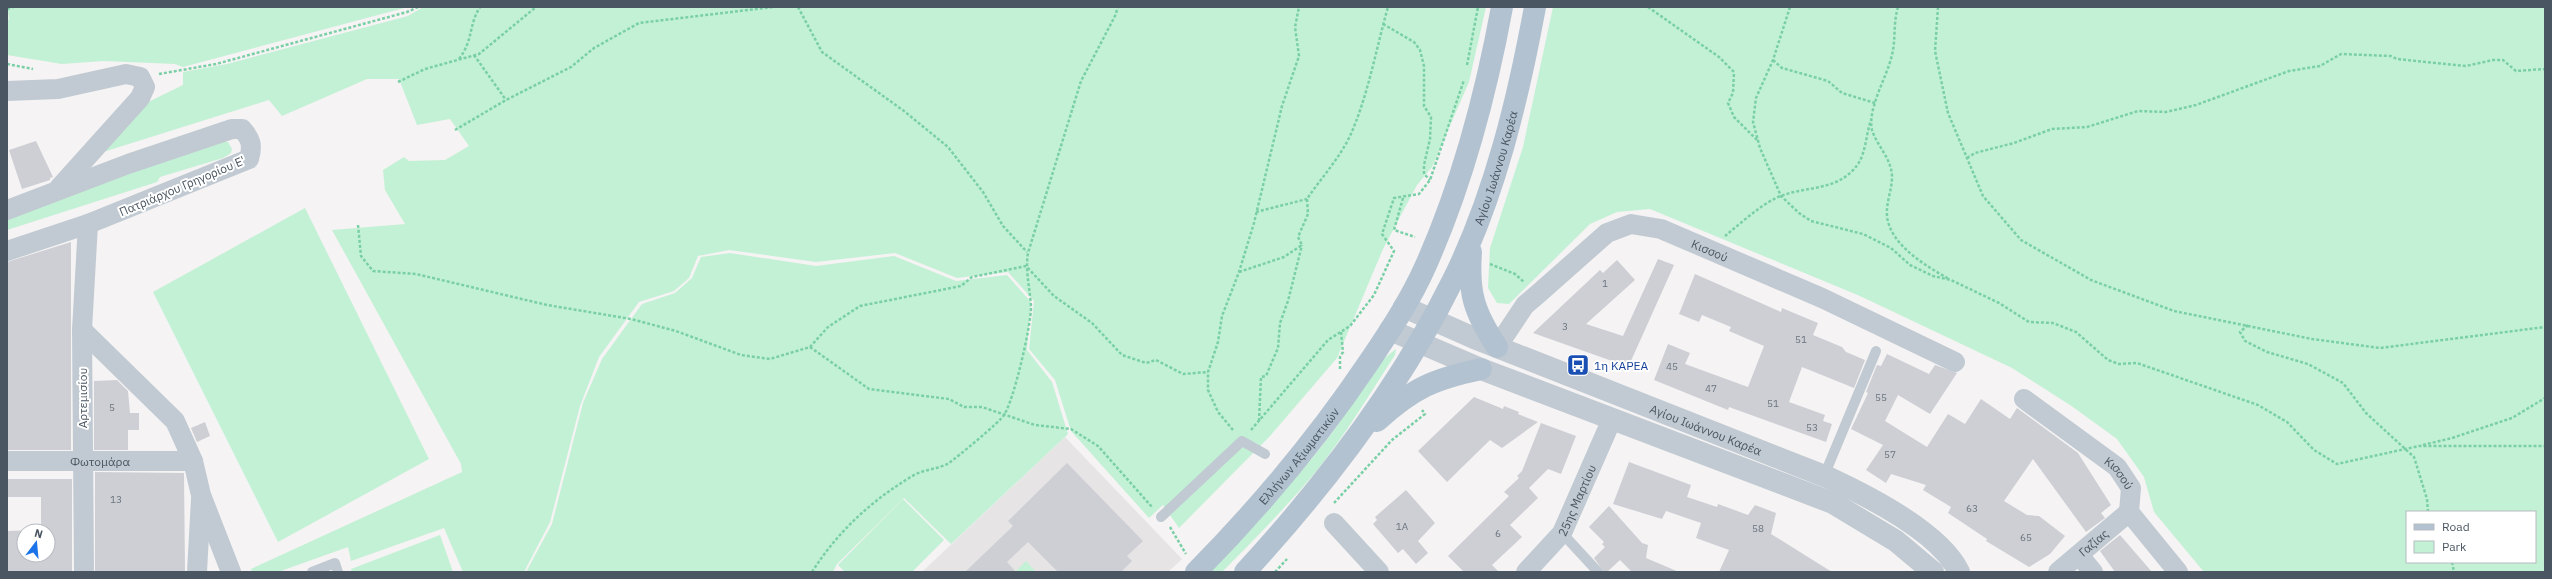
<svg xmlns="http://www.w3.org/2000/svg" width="2552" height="579" font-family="'IBM Plex Sans',sans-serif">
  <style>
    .education { fill: #e6e4e5 }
    .green { fill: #c3f1d5; fill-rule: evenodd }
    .building { fill: #cdcfd5; fill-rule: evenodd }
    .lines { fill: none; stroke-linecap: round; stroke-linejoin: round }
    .path { stroke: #7ad0a6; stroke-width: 2.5; stroke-dasharray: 3 2; stroke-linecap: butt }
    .service { stroke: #c1cad2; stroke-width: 10 }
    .minor { stroke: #c1cad2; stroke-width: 20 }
    .tertiary { stroke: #c1cad2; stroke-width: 22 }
    .primary { stroke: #b3c2d1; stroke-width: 22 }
    .labels { text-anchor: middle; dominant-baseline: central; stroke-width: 4; stroke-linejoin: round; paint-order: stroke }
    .number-label { font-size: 10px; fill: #6b747e }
    .street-label { font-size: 12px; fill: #4a5661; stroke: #fff }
    .transit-label { font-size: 12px; fill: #164399; stroke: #fff; text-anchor: start }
  </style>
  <rect width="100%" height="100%" fill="#f5f3f3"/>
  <path class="education" d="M1065 437 1182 559 1168 572H922Z"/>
  <g class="green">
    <path d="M7 7H408L183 67 175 64 104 61 62 64 7 55V20L9 19Z"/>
    <path d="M423 7H1486L1469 82 1432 167 1417 185 1383 249 1337 358 1270 436 1179 528 1163 505 1149 518 1071 431 1055 380 1029 349 1034 301 1008 272 957 278 895 253 816 262 729 250 698 256 689 278 674 291 639 302 599 357 580 406 550 522 524 572H463L444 528 351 561 348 547 278 572H252L251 569 462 472 461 464 332 230 405 224 385 190 383 170 404 157 409 161 445 160 469 146 450 119 417 125 399 79H367L282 116 269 100 100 153 140 106 183 85V72L227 64 408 16Z"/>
    <path d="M1553 7H2545V572H2204L2154 512 2144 477 2117 439 2073 407 2012 368 1860 296 1650 209 1617 212 1590 224 1509 304 1497 303 1488 288 1490 248 1523 147ZM2407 512H2535V562H2407Z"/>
    <path d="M221 141 228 142 232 149 231 153 223 158 160 177 157 182 7 230V217Z"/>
    <path d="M305 208 429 459 278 542 153 292Z"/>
    <path d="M730 253 816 266 894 256 956 281 1007 275 1031 302 1027 350 1052 382 1068 434 951 544 904 498 837 564 833 572H526L552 524 583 403 602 359 642 304 675 293 692 278 701 257Z"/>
    <path d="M1396 349 1395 355C1369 395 1344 437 1314 474 1285 508 1254 540 1222 572H1207C1251 528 1294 483 1332 433 1352 406 1367 369 1396 349Z"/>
    <path d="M903 499 944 540 912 572H845L838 565Z"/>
    <path d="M440 535 453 572H352L351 569Z"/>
    <path d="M1026 561 1036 572H1015Z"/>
  </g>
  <g class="building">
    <path d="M36 141 53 177 50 178V180L22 189 9 150Z"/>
    <path d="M71 242V450H7V262Z"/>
    <path d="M1658 259 1674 265 1626 372 1610 365 1612 361 1533 333 1600 270 1603 273 1617 260 1635 280 1586 324 1623 336Z"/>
    <path d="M1695 274 1781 312 1782 308 1818 323 1813 335 1842 347 1846 352 1865 360 1854 388 1802 367 1789 402 1825 415 1823 421 1832 424 1826 442 1729 407 1728 410 1654 380 1668 344 1690 353 1685 364 1748 387 1764 346 1729 331 1731 327 1702 315 1699 322 1679 314Z"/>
    <path d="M1887 354 1929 374 1935 365 1957 373 1930 414 1898 395 1885 421 1927 447 1948 414 1965 424 1981 399 2010 419 2017 408 2078 453 2111 505 2101 513 2105 518 2086 532 2033 459 2004 501 2027 515 2039 516 2065 536 2050 554 2029 567 1986 541 1987 539 1948 513 1951 507 1923 490 1926 485 1891 474 1886 483 1866 470 1883 445 1851 429 1868 393 1866 392 1877 365 1881 366Z"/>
    <path d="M117 380 128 391 130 413H139V430H128V450H94V381Z"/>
    <path d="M1474 397 1503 409 1504 406 1519 412 1518 414 1538 422 1502 448 1490 440 1447 482 1418 451Z"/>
    <path d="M205 422 210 436 197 442 191 428Z"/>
    <path d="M1541 423 1576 436 1561 474 1548 469 1529 488 1538 498 1510 525 1522 537 1492 565 1499 572H1464L1448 556 1509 496 1504 492 1519 478 1517 476 1522 471Z"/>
    <path d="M1629 462 1691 485 1687 497 1717 507 1718 504 1748 515 1755 505 1776 513 1771 534 1832 572H1719L1729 550 1696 538 1701 523 1666 511 1662 519 1613 504Z"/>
    <path d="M1067 463 1143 541 1127 556 1132 561 1121 572H1058L1028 542 1007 562 1016 572H965L1013 526 1008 521Z"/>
    <path d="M95 472 184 473 185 572H95Z"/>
    <path d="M7 479H72V572H7V531L41 530V497H7ZM24 531H48V555H24Z"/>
    <path d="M1406 490 1435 523 1418 541 1428 553 1416 564 1403 549 1398 553 1373 524 1377 520 1375 517Z"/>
    <path d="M1609 506 1642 543 1648 545 1646 558 1679 572H1632L1620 560 1607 572H1604L1594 558 1605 547 1602 544 1604 542 1589 527Z"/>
    <path d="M2120 535 2152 572H2115L2100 551Z"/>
  </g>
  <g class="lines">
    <g class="path">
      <path d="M798 7 822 52 904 111 948 147 983 192 1003 226 1027 252"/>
      <path d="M1648 7 1719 57 1734 72 1733 93 1728 103 1734 117 1757 140"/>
      <path d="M1790 7 1773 60 1756 98 1753 122 1760 148 1781 196 1799 213 1811 221 1863 234 1891 248 1910 265 1933 276 1951 280 1999 303 2029 322 2053 323 2076 332 2108 360 2119 364 2137 363 2258 405 2287 422 2314 450 2337 464 2419 446H2545"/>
      <path d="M1898 7C1893 23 1896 39 1892 55 1887 77 1867 109 1872 130 1877 146 1892 159 1892 177 1892 190 1886 202 1887 216 1890 245 1926 266 1949 279"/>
      <path d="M1938 7 1935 51 1948 113 1983 196 2021 240 2091 280 2174 311 2312 339 2380 348 2545 327"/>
      <path d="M7 9 13 7"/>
      <path d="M1383 24 1414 42 1420 50 1424 66V106L1431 117 1430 139 1424 165V174L1430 180"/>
      <path d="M474 55 506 100"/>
      <path d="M459 59C474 39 468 26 480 7"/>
      <path d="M1773 60 1782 68 1828 81 1842 93 1875 103"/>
      <path d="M7 64 33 69"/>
      <path d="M1467 65 1478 7"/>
      <path d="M159 74 216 64 407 12 418 7"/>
      <path d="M398 82 425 69 479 54 536 7"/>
      <path d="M455 130 506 100 571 67 594 48 639 23 773 7"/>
      <path d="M1967 158 1975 153 2014 143 2052 129 2087 127 2138 111 2166 112 2196 105 2289 71 2320 66 2341 54 2391 56 2397 59 2466 66 2493 60H2503L2516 71 2545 69"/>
      <path d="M1403 198 1394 230 1415 237"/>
      <path d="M1256 212 1307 199"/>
      <path d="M358 225 361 256 373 271 416 274 547 305 631 319 676 331 741 355 770 359 810 347 828 327 860 306 961 286 972 277 1026 266 1054 296 1092 323 1122 355 1146 363 1156 360 1183 374 1208 372"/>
      <path d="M1725 236C1741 223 1758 207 1776 198 1803 185 1838 193 1858 164 1866 152 1866 134 1871 120"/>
      <path d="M1490 264 1515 274 1524 282"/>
      <path d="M1239 272 1284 257 1302 245 1298 237 1308 214 1307 199C1321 178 1339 159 1350 136 1368 96 1376 49 1388 7"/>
      <path d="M2248 325 2240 332 2245 341 2267 352 2308 364 2343 383 2366 413 2414 457 2427 499 2428 512"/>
      <path d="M810 347 869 389 949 399 964 407H982L1035 425 1071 429 1098 446 1152 507"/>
      <path d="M1340 369V357L1343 352 1341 332"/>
      <path d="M1259 421 1261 377 1266 376 1278 348 1280 323 1288 301 1302 245"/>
      <path d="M1233 430 1218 412 1208 390V372L1218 342 1222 316 1239 272 1254 223 1282 106 1299 56 1295 27 1299 7"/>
      <path d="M1251 430 1328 340 1350 326 1374 295 1394 251 1382 234 1394 198 1419 194 1430 180 1464 80"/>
      <path d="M2423 445 2452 438 2512 418 2545 398"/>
      <path d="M1334 503 1392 440 1425 414 1422 410"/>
      <path d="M1170 527 1186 554"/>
      <path d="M2452 562 2454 572"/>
      <path d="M812 572C838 531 872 500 914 475 925 469 939 469 949 463 956 458 1000 422 1004 415 1014 400 1031 326 1031 307 1030 288 1025 271 1028 253L1081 81 1115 16 1118 7"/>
      <path d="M1275 572 1287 559"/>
    </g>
    <g class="service">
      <path d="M1824 476 1876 351"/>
      <path d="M1161 517 1242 441 1265 454"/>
      <path d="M1562 533 1598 572"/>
      <path d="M312 572 335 563 338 572"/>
    </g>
    <g class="minor">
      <path d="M7 91 58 89 126 74 140 77 145 87 140 98 59 188"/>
      <path d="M7 210 128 164 232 129H242C251 139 253 145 249 159L88 224 7 251"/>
      <path d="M82 330 175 421 193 461 201 495 231 572"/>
      <path id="s1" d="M1497 347 1525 305 1538 294 1607 233 1631 224 1661 229 1822 298 1955 362"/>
      <path id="s2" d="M2024 399 2117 467 2131 488 2129 512 2178 572"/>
      <path id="s3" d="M7 461H193"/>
      <path d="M1334 523 1379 572"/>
      <path d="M2079 555 2093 572"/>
      <path d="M84 572 82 330 88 224"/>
      <path d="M197 572 201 499"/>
      <path id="s4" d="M1526 572 1562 533 1612 419"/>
      <path id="s5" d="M2058 572 2129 512"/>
    </g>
    <g class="tertiary">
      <path id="s6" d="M1404 307 1474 338 1827 477C1866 495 1940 532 1959 572"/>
      <path d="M1390 330 1481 369 1833 503 1896 541 1933 572"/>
    </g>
    <g class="primary">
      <path d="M1471 252C1468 293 1474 312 1497 347"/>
      <path d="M1377 421C1413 388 1434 379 1481 369"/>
      <path id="s7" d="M1196 572C1260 507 1318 438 1369 362 1390 331 1411 299 1426 265 1462 184 1486 94 1502 7"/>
      <path id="s8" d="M1245 572C1326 484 1400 387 1453 280 1495 195 1518 99 1535 7"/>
    </g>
  </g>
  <defs>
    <g id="bus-square" transform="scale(1.15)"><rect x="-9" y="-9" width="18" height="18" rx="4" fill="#1a4fb4" stroke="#fff"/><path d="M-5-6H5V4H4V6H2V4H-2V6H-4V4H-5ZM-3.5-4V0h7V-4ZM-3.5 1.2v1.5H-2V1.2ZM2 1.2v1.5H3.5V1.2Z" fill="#fff"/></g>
  </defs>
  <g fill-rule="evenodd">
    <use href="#bus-square" x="1578" y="365"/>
  </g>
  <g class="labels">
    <g class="number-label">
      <text x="1605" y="283">1</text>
      <text x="1565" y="326">3</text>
      <text x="1801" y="339">51</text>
      <text x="1672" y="366">45</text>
      <text x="1711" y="388">47</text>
      <text x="1881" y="397">55</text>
      <text x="1773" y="403">51</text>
      <text x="112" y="407">5</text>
      <text x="1812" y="427">53</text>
      <text x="1890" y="454">57</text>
      <text x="116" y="499">13</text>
      <text x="1972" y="508">63</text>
      <text x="1402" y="526">1Α</text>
      <text x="1758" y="528">58</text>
      <text x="1498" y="533">6</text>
      <text x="2026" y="537">65</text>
    </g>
    <g class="street-label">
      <text stroke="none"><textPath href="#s8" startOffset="480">Αγίου Ιωάννου Καρέα</textPath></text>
      <text transform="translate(182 186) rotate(-23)">Πατριάρχου Γρηγορίου Ε'</text>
      <text stroke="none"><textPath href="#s1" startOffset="269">Κισσού</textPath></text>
      <text transform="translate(82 398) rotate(-90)">Αρτεμισίου</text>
      <text stroke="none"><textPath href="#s6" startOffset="326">Αγίου Ιωάννου Καρέα</textPath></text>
      <text stroke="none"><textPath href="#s7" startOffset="155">Ελλήνων Αξιωματικών</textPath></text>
      <text stroke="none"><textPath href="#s3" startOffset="93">Φωτομάρα</textPath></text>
      <text stroke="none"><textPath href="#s2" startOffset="121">Κισσού</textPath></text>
      <text stroke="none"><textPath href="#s4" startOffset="89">25ης Μαρτίου</textPath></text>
      <text stroke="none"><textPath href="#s5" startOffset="46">Γαζίας</textPath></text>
    </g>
    <g class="transit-label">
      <text x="1594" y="365">1η ΚΑΡΕΑ</text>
    </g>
  </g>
  <rect width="2552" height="579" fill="none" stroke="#4a5661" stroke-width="16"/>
  <rect x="2406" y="511" width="130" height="52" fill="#ffffff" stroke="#b7bbc0"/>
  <rect x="2414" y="524" width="20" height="6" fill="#b3c2d1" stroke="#b7bbc0"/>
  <text x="2442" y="531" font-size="12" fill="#4a5661">Road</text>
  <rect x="2414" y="541" width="20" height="12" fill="#c3f1d5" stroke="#b7bbc0"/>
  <text x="2442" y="551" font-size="12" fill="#4a5661">Park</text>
  <g transform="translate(36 543) rotate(16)"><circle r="19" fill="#ffffff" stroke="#b7bbc0"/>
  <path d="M0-3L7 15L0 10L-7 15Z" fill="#1a73e8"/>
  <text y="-6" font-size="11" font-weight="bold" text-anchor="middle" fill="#4a5661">N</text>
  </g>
</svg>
